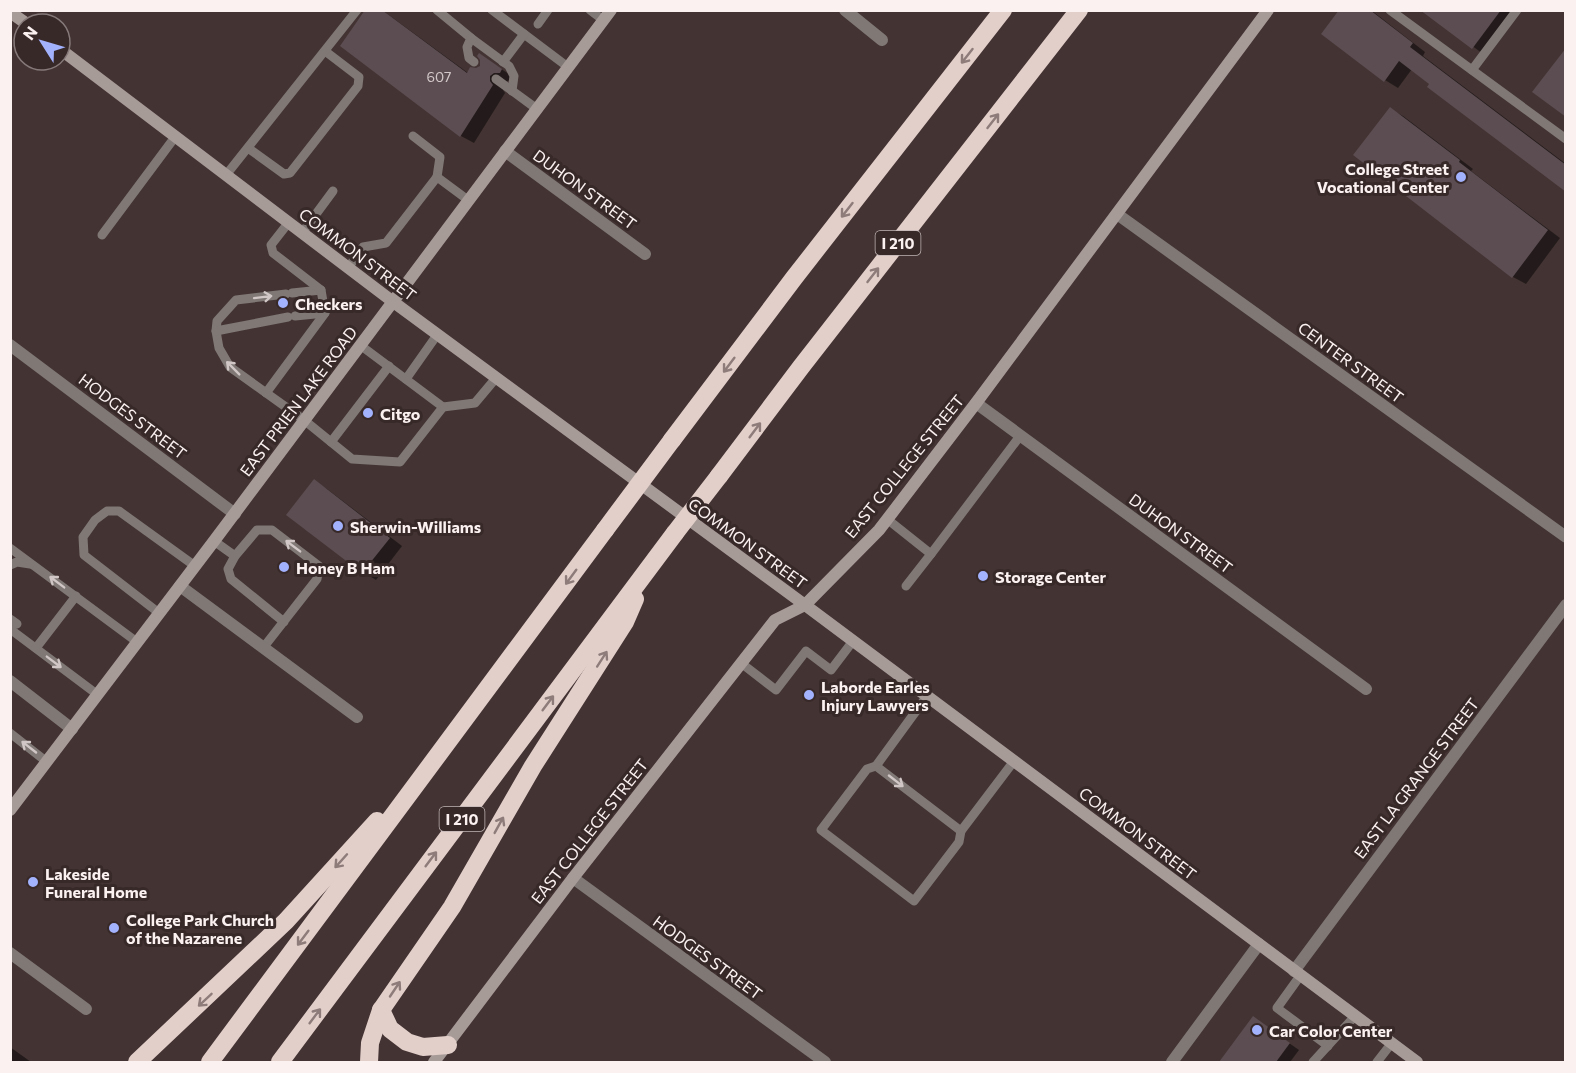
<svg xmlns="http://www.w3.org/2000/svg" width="1576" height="1073" font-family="Commissioner,sans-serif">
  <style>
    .shadow { fill: #0007 }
    .building { fill: #5c4d52 }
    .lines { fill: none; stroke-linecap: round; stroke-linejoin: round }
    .lane { stroke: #7f7875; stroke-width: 9 }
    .street { stroke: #7f7875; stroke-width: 12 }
    .secondary { stroke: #a79b98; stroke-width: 12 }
    .highway { stroke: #e2cfca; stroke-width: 18 }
    .highway-bridge { stroke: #e2cfca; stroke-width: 18 }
    .oneway { stroke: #8d7c7a }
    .oneway2 { stroke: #d0c7c6 }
    .poi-dot { fill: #a3b2fd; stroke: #382929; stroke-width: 2 }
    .labels { text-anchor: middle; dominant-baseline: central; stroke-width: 6; stroke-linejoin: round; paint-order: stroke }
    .number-label { font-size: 14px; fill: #d3c8c9 }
    .shield { fill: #382929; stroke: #c0b5b5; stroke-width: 1.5 }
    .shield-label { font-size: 15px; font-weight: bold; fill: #fbf1f1 }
    .poi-label { font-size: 16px; font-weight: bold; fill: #fbf1f1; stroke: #382929; text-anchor: start }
    .street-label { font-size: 16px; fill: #fbf1f1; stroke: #382929 }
  </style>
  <rect width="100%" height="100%" fill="#433333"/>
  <g class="shadow">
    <path d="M382 10 468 73 481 67 480 55 515 78 503 83V90L505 93 474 143 461 136 342 45Z"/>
    <path d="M1341 10H1371L1425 52 1423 56 1566 164V190L1412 69 1398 88 1385 80Z"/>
    <path d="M1423 10H1520L1486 56Z"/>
    <path d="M1390 109 1403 116 1473 169 1471 171 1560 238 1526 284 1513 277Z"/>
    <path d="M314 481 327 489 402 546 376 580 363 572 288 514Z"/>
    <path d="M1253 1018 1299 1050 1290 1062H1220Z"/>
    <path d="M10 1047 31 1062H10Z"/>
  </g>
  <g class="building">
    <path d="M365 10H382L467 73 470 67 476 68 480 66V60L477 56 479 53 502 69 500 73H494L490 76V81L493 85 460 137 340 46Z"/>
    <path d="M1339 10H1370L1413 43 1410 47 1566 165V192L1427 87 1429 84 1399 61 1384 82 1321 34Z"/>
    <path d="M1420 10H1501L1472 49Z"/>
    <path d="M1566 48V117L1532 92Z"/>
    <path d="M1390 107 1460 160 1459 162 1548 230 1512 278 1353 155Z"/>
    <path d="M314 479 390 538 362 573 286 515Z"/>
    <path d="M1253 1016 1290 1043 1276 1062H1219Z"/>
  </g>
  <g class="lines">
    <g class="lane">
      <path d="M437 10 471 38 467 47 469 58 474 62"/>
      <path d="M492 10 568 67"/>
      <path d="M590 10 603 20"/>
      <path d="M1390 10 1566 139"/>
      <path d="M538 24 548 10"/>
      <path d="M471 38 509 66 514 76 512 91"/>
      <path d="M503 62 524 34"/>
      <path d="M1472 70 1517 10"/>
      <path d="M496 79 537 109"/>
      <path d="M413 136 440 157 437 177"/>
      <path d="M248 148 284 174 290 173 358 86 359 77 325 51"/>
      <path d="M226 175 357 10"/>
      <path d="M302 233 333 191"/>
      <path d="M102 235 175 137"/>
      <path d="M348 268 363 247 386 243 437 177 468 200"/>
      <path d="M292 293 321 290"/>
      <path d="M286 294 236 300 217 321 216 331 219 348 230 367 304 420 352 459 400 462 443 407 360 345"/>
      <path d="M295 316 325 313"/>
      <path d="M216 331 288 317"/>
      <path d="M406 379 437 335"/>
      <path d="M266 393 325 313 321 290 273 253 271 245 289 222"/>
      <path d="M443 407 475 403 496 378"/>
      <path d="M331 442 389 366"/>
      <path d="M887 519 931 554 1020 436"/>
      <path d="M214 541 235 556"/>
      <path d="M10 548 137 642"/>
      <path d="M10 565 17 562 30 564"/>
      <path d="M906 586 931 554"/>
      <path d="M159 613 84 555 83 537 95 520 107 511H119L195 566"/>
      <path d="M10 619 17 624"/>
      <path d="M10 629 98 695"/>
      <path d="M36 648 76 596"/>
      <path d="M263 648 317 579 319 566 272 530H257L235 556 228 569 231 579 284 622"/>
      <path d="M741 663 776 690 806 651 831 670 853 641"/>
      <path d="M927 696 876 766 961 831"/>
      <path d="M10 733 47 762"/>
      <path d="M876 766 867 769 821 830 914 901 959 842 961 831 1014 761"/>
      <path d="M1300 976 1277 1008 1328 1046"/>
      <path d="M1313 1062 1355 1016"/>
      <path d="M1377 1062 1391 1044"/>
    </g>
    <g class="street">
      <path d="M845 10 882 40"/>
      <path d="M505 151 645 254"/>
      <path d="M1117 214 1566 537"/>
      <path d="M10 345 235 514"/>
      <path d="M976 403 1366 689"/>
      <path d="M180 586 357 717"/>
      <path d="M10 681 72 729"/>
      <path d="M573 878 825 1062"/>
      <path d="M10 953 86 1009"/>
      <path d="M1294 971 1566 605"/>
      <path d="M1172 1062 1259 944"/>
    </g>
    <g class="secondary">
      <path d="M10 12 27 24"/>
      <path d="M60 49 392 301 805 605 1417 1062"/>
      <path d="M10 810 214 541 611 10"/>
      <path d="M434 1062 573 878 775 620 805 605 879 530 976 403 1268 10"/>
    </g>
    <g class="highway">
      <path d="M672 440 794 278 1003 10"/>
      <path d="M719 476 801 367 1079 10"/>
      <path d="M381 1010 390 1029 407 1042 423 1047 448 1045"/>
      <path d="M137 1062 286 921 377 821"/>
      <path d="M210 1062 605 530"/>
      <path d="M280 1062 675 533"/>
      <path d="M369 1062 370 1043 381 1010 452 907 533 766 625 622 635 599"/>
    </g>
    <g class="highway-bridge">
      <path d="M605 530 672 440"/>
      <path d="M675 533 719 476"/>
    </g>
  </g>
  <defs><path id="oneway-shaft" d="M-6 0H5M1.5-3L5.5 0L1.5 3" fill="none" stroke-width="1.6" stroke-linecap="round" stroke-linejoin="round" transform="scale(1.5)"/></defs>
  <g class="oneway">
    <use href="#oneway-shaft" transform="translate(967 56) rotate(128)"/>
    <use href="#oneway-shaft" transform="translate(993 121) rotate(-52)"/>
    <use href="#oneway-shaft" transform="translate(847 210) rotate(128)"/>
    <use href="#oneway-shaft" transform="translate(873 275) rotate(-52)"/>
    <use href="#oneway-shaft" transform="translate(729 365) rotate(127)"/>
    <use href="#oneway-shaft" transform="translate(755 430) rotate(-53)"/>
    <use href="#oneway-shaft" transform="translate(571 577) rotate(126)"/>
    <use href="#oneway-shaft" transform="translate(602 659) rotate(-57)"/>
    <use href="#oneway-shaft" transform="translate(548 703) rotate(-53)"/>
    <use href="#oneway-shaft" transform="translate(499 825) rotate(-61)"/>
    <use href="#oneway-shaft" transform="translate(431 859) rotate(-53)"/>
    <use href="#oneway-shaft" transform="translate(341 861) rotate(132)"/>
    <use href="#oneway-shaft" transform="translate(303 938) rotate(127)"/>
    <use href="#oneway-shaft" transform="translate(395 989) rotate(-56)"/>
    <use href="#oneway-shaft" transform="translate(205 1000) rotate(137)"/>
    <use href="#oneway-shaft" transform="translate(315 1016) rotate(-53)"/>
  </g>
  <g class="oneway2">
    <use href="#oneway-shaft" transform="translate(263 297) rotate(-7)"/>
    <use href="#oneway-shaft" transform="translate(233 368) rotate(-135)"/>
    <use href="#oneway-shaft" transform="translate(293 546) rotate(-143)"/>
    <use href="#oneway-shaft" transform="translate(57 582) rotate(-143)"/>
    <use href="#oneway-shaft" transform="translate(54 662) rotate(37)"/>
    <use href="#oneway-shaft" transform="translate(29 747) rotate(-142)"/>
    <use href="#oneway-shaft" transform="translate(896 781) rotate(38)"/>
  </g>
  <g class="poi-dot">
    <circle cx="1461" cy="177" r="6"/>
    <circle cx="283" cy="303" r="6"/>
    <circle cx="368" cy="413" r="6"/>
    <circle cx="338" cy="526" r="6"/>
    <circle cx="284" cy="567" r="6"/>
    <circle cx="983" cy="576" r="6"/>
    <circle cx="809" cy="695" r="6"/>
    <circle cx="33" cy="882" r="6"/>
    <circle cx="114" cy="928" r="6"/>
    <circle cx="1257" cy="1030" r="6"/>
  </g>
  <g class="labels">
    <g class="number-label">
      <text x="439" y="76">607</text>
    </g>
    <g class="shield">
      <rect x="875.5" y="231" width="45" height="24" rx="4.5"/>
      <rect x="439.5" y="807" width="45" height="24" rx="4.5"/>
    </g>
    <g class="shield-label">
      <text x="898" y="243">I 210</text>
      <text x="462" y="819">I 210</text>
    </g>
    <g class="poi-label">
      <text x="1449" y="168" text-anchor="end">College Street<tspan x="1449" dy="18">Vocational Center</tspan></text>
      <text x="295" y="303">Checkers</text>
      <text x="380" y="413">Citgo</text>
      <text x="350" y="526">Sherwin-Williams</text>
      <text x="296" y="567">Honey B Ham</text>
      <text x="995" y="576">Storage Center</text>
      <text x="821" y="686">Laborde Earles<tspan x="821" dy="18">Injury Lawyers</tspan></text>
      <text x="45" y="873">Lakeside<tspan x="45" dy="18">Funeral Home</tspan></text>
      <text x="126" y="919">College Park Church<tspan x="126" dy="18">of the Nazarene</tspan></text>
      <text x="1269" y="1030">Car Color Center</text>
    </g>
    <g class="street-label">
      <text transform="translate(585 189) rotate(36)">DUHON STREET</text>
      <text transform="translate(358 254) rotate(37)">COMMON STREET</text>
      <text transform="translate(1351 362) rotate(36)">CENTER STREET</text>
      <text transform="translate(298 401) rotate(-53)">EAST PRIEN LAKE ROAD</text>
      <text transform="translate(133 416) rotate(37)">HODGES STREET</text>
      <text transform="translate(904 466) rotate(-51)">EAST COLLEGE STREET</text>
      <text transform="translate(1181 533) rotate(36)">DUHON STREET</text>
      <text transform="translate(748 543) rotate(36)">COMMON STREET</text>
      <text transform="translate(1416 778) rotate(-53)">EAST LA GRANGE STREET</text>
      <text transform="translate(589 831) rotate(-52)">EAST COLLEGE STREET</text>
      <text transform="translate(1138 833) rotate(37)">COMMON STREET</text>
      <text transform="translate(708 957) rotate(36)">HODGES STREET</text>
    </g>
  </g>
  <rect width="1576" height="1073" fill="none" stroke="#fbf1f1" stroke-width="24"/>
  <g transform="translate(42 42) rotate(307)"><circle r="28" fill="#382929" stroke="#867979" stroke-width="1.5"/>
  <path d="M0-4.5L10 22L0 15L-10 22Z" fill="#a3b2fd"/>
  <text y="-9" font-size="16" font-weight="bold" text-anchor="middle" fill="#fbf1f1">N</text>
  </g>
</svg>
